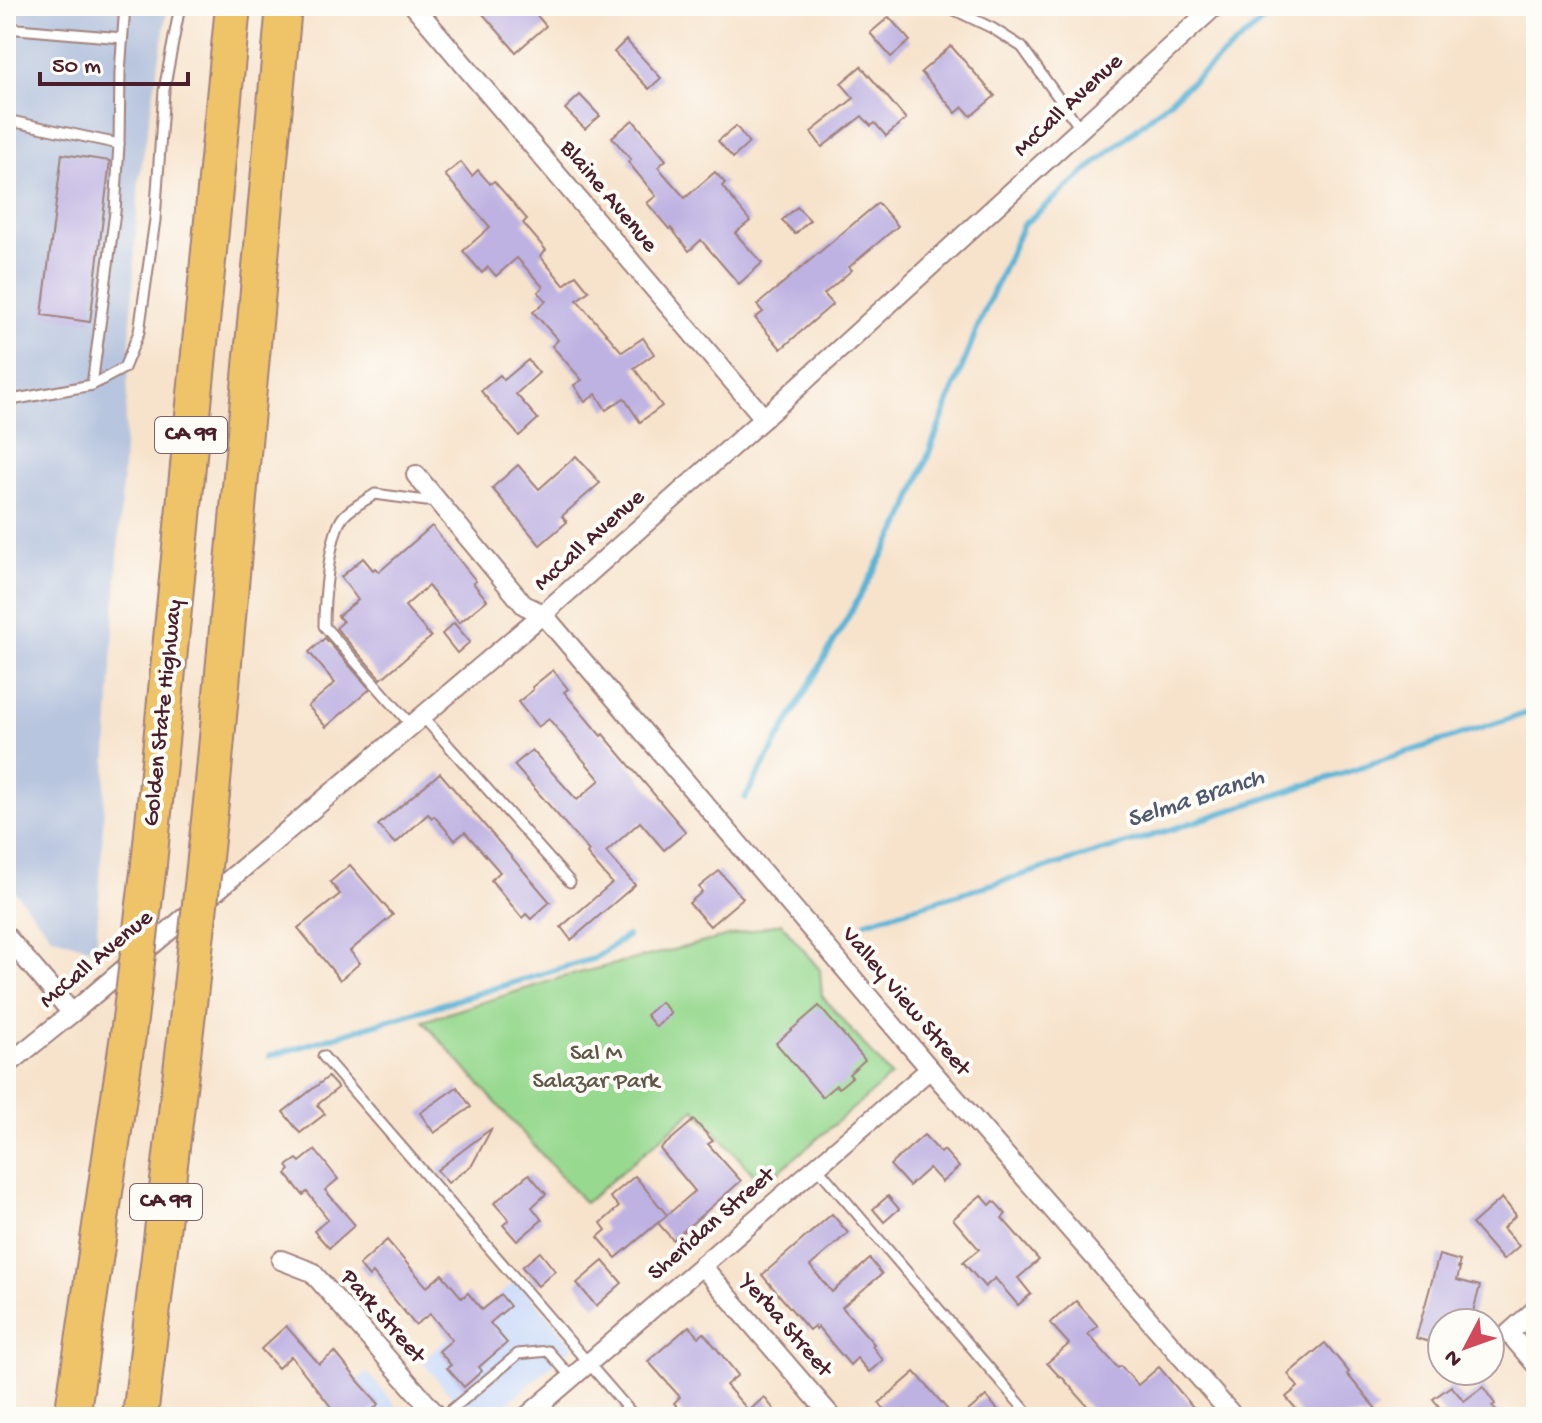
<svg xmlns="http://www.w3.org/2000/svg" width="1542" height="1423" font-family="'Gochi Hand',sans-serif">
  <style>
    .built { fill: #cbdbf9 }
    .industrial { fill: #b7c5de }
    .green { fill: #98d990; stroke: #717c5e; stroke-width: 2 }
    .lines { fill: none; stroke-linecap: round; stroke-linejoin: round }
    .stream { stroke: #58b3d6; stroke-width: 6 }
    .building { fill: #beb2e2 }
    .lane-casing { stroke: #a0817c; stroke-width: 13 }
    .street-casing { stroke: #a0817c; stroke-width: 22 }
    .highway-casing { stroke: #a0817c; stroke-width: 38 }
    .lane { stroke: #fff; stroke-width: 9 }
    .street { stroke: #fff; stroke-width: 18 }
    .highway { stroke: #efc469; stroke-width: 34 }
    .highway-bridge-casing { stroke: #a0817c; stroke-width: 38; stroke-linecap: butt }
    .highway-bridge { stroke: #efc469; stroke-width: 34 }
    .labels { text-anchor: middle; dominant-baseline: central; stroke-width: 8; stroke-linejoin: round; paint-order: stroke }
    .shield { fill: #fdfcf7; stroke: #806168; stroke-width: 2 }
    .shield-label { font-size: 22px; font-weight: bold; fill: #4a1f2b }
    .street-label { font-size: 24px; fill: #4a1f2b; stroke: #fdfcf7 }
    .park-label { font-size: 24px; fill: #615749; stroke: #fdfcf7 }
    .water-label { font-size: 26px; font-style: italic; fill: #505a6f; stroke: #fdfcf7 }
  </style>
  <rect width="100%" height="100%" fill="#fdfcf7"/>
  <filter id="ink" filterUnits="userSpaceOnUse"><feTurbulence type="fractalNoise" baseFrequency=".0125" numOctaves="2"/><feDisplacementMap in="SourceGraphic" scale="16" xChannelSelector="R" yChannelSelector="G"/><feConvolveMatrix kernelMatrix="1 2 1 2 8 2 1 2 1" color-interpolation-filters="sRGB"/></filter>
  <filter id="wash" filterUnits="userSpaceOnUse"><feTurbulence type="fractalNoise" baseFrequency=".006" numOctaves="4" result="noise"/><feDisplacementMap in="SourceGraphic" scale="32" xChannelSelector="R" yChannelSelector="G"/><feGaussianBlur stdDeviation="1.8" result="paint"/><feColorMatrix in="noise" values="0 0 0 0 0 0 0 0 0 0 0 0 0 0 0 0 0 1.4 0 .05"/><feComposite in="paint" operator="in"/></filter>
  <g filter="url(#wash)">
    <rect width="100%" height="100%" fill="#f7e3cc"/>
    <g class="built">
      <path d="M517 1280 574 1346 491 1417H470L421 1361Z"/>
      <path d="M367 1372 402 1413 397 1417H314Z"/>
    </g>
    <path class="industrial" d="M6 6H168L139 181 96 950 51 936 6 881Z"/>
    <path class="green" d="M781 923 820 970 822 996 891 1076 763 1185 695 1109 585 1203 423 1021 563 977Z"/>
    <g class="lines">
      <g class="stream">
        <path d="M745 798 903 520 980 321 1023 225 1281 6"/>
        <path d="M866 922 1148 837 1536 710"/>
        <path d="M270 1056 595 958 627 936"/>
      </g>
    </g>
    <g id="blocks">
      <g class="building">
        <path d="M476 6H529L546 26 516 52Z"/>
        <path d="M889 17 910 41 891 57 870 33Z"/>
        <path d="M626 40 661 78 649 89 614 52Z"/>
        <path d="M951 46 995 96 971 116 963 107 956 113 921 72Z"/>
        <path d="M861 66 906 119 886 136 875 123 871 126 862 116 822 147 811 132 854 98 841 83Z"/>
        <path d="M580 95 600 116 585 129 565 109Z"/>
        <path d="M633 120 666 160 658 167 685 198 715 172 725 183 722 186 750 221 735 233 762 263 739 284 701 240 689 251 671 228 669 229 647 203 656 196 628 162 631 160 612 137Z"/>
        <path d="M736 126 749 143 733 158 718 141Z"/>
        <path d="M62 154 110 161 90 322 42 315Z"/>
        <path d="M461 162 472 176 478 170 490 184 494 181 527 219 523 223 546 250 540 256 564 285 576 275 589 291 577 300 622 352 643 338 654 354 634 368 662 406 640 422 624 398 606 410 596 394 585 402 574 385 582 380 552 346 558 340 533 312 546 301 538 292 543 287 517 258 496 276 488 267 482 273 463 251 490 227 445 175Z"/>
        <path d="M878 203 898 226 849 267 852 270 824 294 833 304 781 349 755 318 763 312 757 305Z"/>
        <path d="M797 207 810 220 795 234 782 220Z"/>
        <path d="M528 360 539 373 516 394 538 419 519 436 481 391 500 375 504 380Z"/>
        <path d="M576 456 600 483 562 516 567 522 540 545 492 488 518 465 539 489Z"/>
        <path d="M432 526 476 581 473 583 487 600 459 623 428 586 405 606 431 637 381 679 336 628 343 622 338 616 358 600 341 577 363 558 373 570 375 568 379 572Z"/>
        <path d="M454 623 470 642 457 653 442 634Z"/>
        <path d="M325 638 370 689 326 727 308 706 335 683 309 652Z"/>
        <path d="M553 670 568 689 564 692 601 736 603 734 686 832 664 850 640 822 606 852 635 885 571 940 561 927 612 883 587 854 589 851 514 765 532 750 577 800 600 780 549 719 538 727 518 702 533 690 532 687Z"/>
        <path d="M440 773 550 902 531 919 526 914 522 918 491 880 500 872 465 832 455 840 434 816 432 818 428 814 395 844 378 825Z"/>
        <path d="M350 865 393 915 350 951 360 963 340 980 298 928 340 894 330 882Z"/>
        <path d="M719 871 743 898 710 926 689 903 702 892 699 887Z"/>
        <path d="M661 1002 671 1013 656 1027 646 1015Z"/>
        <path d="M819 1006 865 1060 849 1074 852 1077 839 1088 836 1085 822 1097 776 1043Z"/>
        <path d="M328 1077 338 1088 317 1105 325 1114 300 1133 283 1112Z"/>
        <path d="M457 1087 471 1107 434 1133 420 1113Z"/>
        <path d="M694 1120 713 1141 708 1144 741 1181 673 1240 658 1223 695 1191 660 1149Z"/>
        <path d="M492 1128 472 1165 448 1183 437 1170Z"/>
        <path d="M924 1135 941 1153 944 1150 959 1167 942 1182 929 1168 909 1186 890 1165Z"/>
        <path d="M315 1150 338 1179 325 1190 355 1225 329 1248 314 1231 328 1219 307 1192 303 1195 286 1174 290 1170 287 1166 297 1159 300 1162Z"/>
        <path d="M529 1174 546 1194 532 1207 542 1220 517 1241 503 1225 509 1220 494 1203Z"/>
        <path d="M635 1176 667 1215 616 1258 598 1237 606 1230 601 1223 619 1207 610 1197Z"/>
        <path d="M981 1195 990 1205 994 1201 1006 1214 1002 1218 1039 1260 1018 1278 1031 1294 1018 1305 995 1278 985 1287 963 1262 979 1249 953 1219Z"/>
        <path d="M888 1196 899 1209 884 1222 873 1209Z"/>
        <path d="M1502 1198 1516 1215 1503 1228 1519 1246 1503 1260 1472 1224Z"/>
        <path d="M832 1214 848 1233 810 1266 832 1292 870 1259 882 1274 842 1307 874 1344 872 1346 883 1360 869 1372 857 1358 850 1365 818 1327 816 1329 814 1326 809 1330 762 1275Z"/>
        <path d="M387 1240 427 1287 442 1274 462 1298 468 1293 482 1310 501 1295 510 1306 490 1323 507 1343 479 1367 482 1371 464 1387 447 1368 451 1365 439 1351 452 1340 430 1314 415 1325 373 1273 369 1277 359 1265Z"/>
        <path d="M540 1252 555 1271 538 1286 522 1267Z"/>
        <path d="M1439 1255 1460 1261 1458 1268H1460L1457 1280 1480 1286 1470 1323H1442V1334L1437 1344 1416 1338Z"/>
        <path d="M603 1261 622 1283 596 1306 577 1283Z"/>
        <path d="M1076 1301 1098 1326 1088 1334 1118 1368 1121 1366 1138 1385 1159 1367 1193 1407 1182 1417H1097L1061 1376 1060 1377 1047 1363 1069 1344 1050 1323Z"/>
        <path d="M286 1326 319 1364 335 1352 360 1383 379 1404 364 1417H320L331 1407 291 1356 278 1368 261 1349Z"/>
        <path d="M689 1326 699 1337 704 1333 738 1375 726 1385 749 1411 764 1397 780 1417H686L674 1403 680 1397 648 1361Z"/>
        <path d="M1325 1343 1349 1372 1347 1374 1377 1410 1369 1417H1303L1286 1397 1298 1387 1288 1374Z"/>
        <path d="M915 1372 954 1417H911L905 1410 896 1417H891L879 1403Z"/>
        <path d="M1451 1386 1464 1401 1483 1387 1495 1404 1492 1406 1501 1417H1441L1445 1414 1433 1399Z"/>
        <path d="M986 1396 1004 1417H961Z"/>
      </g>
    </g>
  </g>
  <g filter="url(#ink)">
    <use href="#blocks" fill-opacity="0" stroke="#a0817c" stroke-width="2"/>
    <g class="lines">
      <g class="lane-casing">
        <g id="lane">
          <path d="M946 6 992 28 1022 47 1080 128"/>
          <path d="M6 28 122 38"/>
          <path d="M6 120 119 144 115 212 92 385 6 401"/>
          <path d="M119 144 120 72 125 6"/>
          <path d="M92 385 124 368 139 332 155 220 164 90 180 6"/>
          <path d="M423 717 570 882"/>
          <path d="M412 726 324 626C324 603 329 532 344 516 352 507 365 501 375 494L426 501H435"/>
          <path d="M323 1056 635 1417"/>
          <path d="M817 1167 1031 1417"/>
          <path d="M443 1417 518 1354 548 1351 572 1378"/>
        </g>
      </g>
      <g class="street-casing">
        <g id="street">
          <path d="M414 6 764 418"/>
          <path d="M416 475 524 605 543 614 930 1069 1234 1417"/>
          <path d="M6 936 72 1013"/>
          <path d="M6 1066 72 1013 543 614 764 418 1215 6"/>
          <path d="M281 1260 312 1272 438 1417"/>
          <path d="M702 1266 832 1417"/>
          <path d="M1536 1309 1509 1333 1536 1365"/>
          <path d="M526 1417 930 1069"/>
        </g>
      </g>
      <g class="highway-casing">
        <g id="highway">
          <path d="M212 793 284 6"/>
          <path d="M149 864 233 6"/>
          <path d="M72 1417 128 1035"/>
          <path d="M140 1417 191 987"/>
        </g>
      </g>
      <use href="#lane" class="lane"/>
      <use href="#street" class="street"/>
      <use href="#highway" class="highway"/>
      <g class="highway-bridge-casing">
        <g id="highway-bridge">
          <path d="M191 987 212 793"/>
          <path d="M128 1035 149 864"/>
        </g>
      </g>
      <use href="#highway-bridge" class="highway-bridge"/>
    </g>
  </g>
  <g class="labels">
    <g class="shield">
      <rect x="155" y="417" width="72" height="36" rx="6"/>
      <rect x="130" y="1184" width="72" height="36" rx="6"/>
    </g>
    <g class="shield-label">
      <text x="191" y="435">CA 99</text>
      <text x="166" y="1202">CA 99</text>
    </g>
    <g class="street-label">
      <text transform="translate(1069 106) rotate(-43)">McCall Avenue</text>
      <text transform="translate(608 197) rotate(50)">Blaine Avenue</text>
      <text transform="translate(590 541) rotate(-42)">McCall Avenue</text>
      <text transform="translate(164 713) rotate(-84)">Golden State Highway</text>
      <text transform="translate(97 960) rotate(-40)">McCall Avenue</text>
      <text transform="translate(905 1002) rotate(50)">Valley View Street</text>
      <text transform="translate(712 1225) rotate(-41)">Sheridan Street</text>
      <text transform="translate(382 1317) rotate(49)">Park Street</text>
      <text transform="translate(785 1326) rotate(49)">Yerba Street</text>
    </g>
    <g class="park-label">
      <text x="596" y="1054">Sal M<tspan x="596" dy="28">Salazar Park</tspan></text>
    </g>
    <g class="water-label">
      <text transform="translate(1196 800) rotate(-18)">Selma Branch</text>
    </g>
  </g>
  <rect width="1542" height="1423" fill="none" stroke="#fdfcf7" stroke-width="32"/>
  <g transform="translate(1466 1347) rotate(229)"><circle r="38" fill="#fdfcf7" stroke="#b5a4a5" stroke-width="2"/>
  <path d="M0-6L14 30L0 20L-14 30Z" fill="#d1495b"/>
  <text y="-12" font-size="22" font-weight="bold" text-anchor="middle" fill="#4a1f2b">N</text>
  </g>
  <path d="M40 72v12h148v-12" fill="none" stroke="#4a1f2b" stroke-width="4"/>
  <text x="52" y="72" font-size="24" fill="#4a1f2b" stroke="#fdfcf7" stroke-width="6" paint-order="stroke">50 m</text>
</svg>
